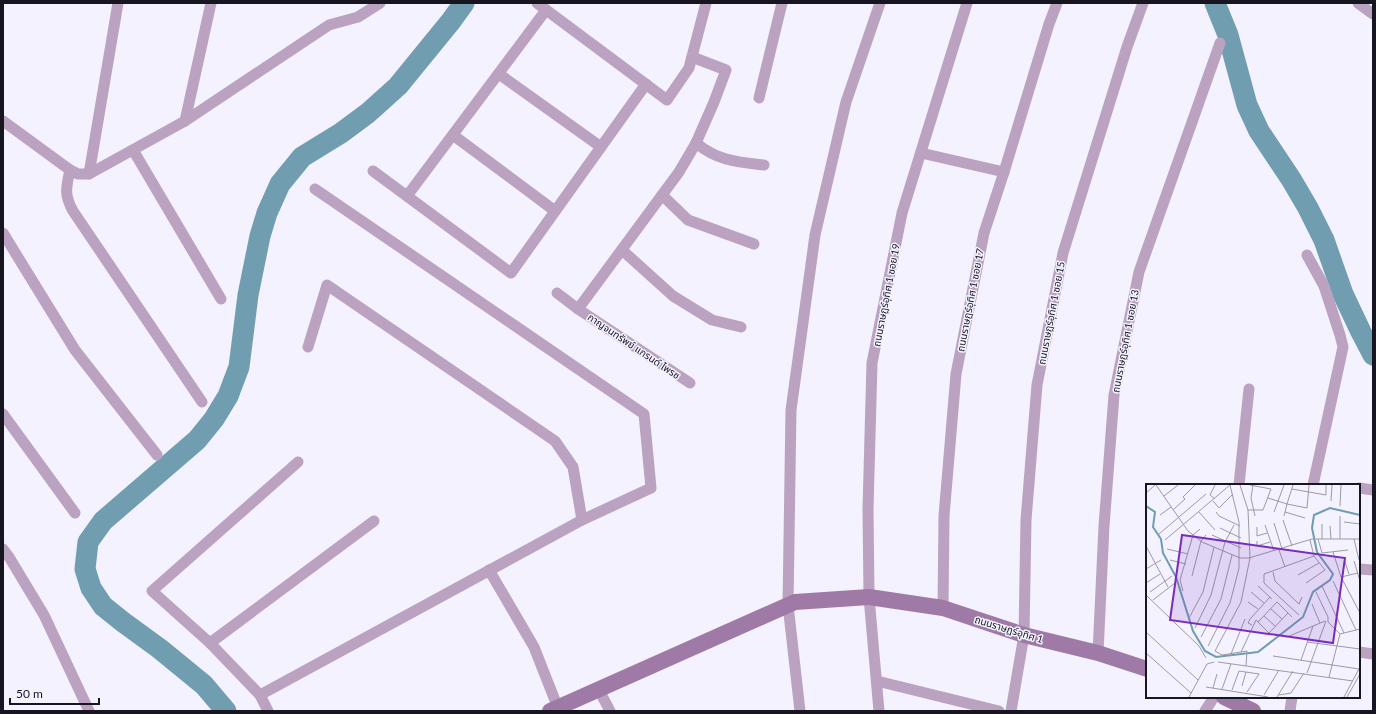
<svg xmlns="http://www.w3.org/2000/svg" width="1376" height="714" font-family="Lato,'Noto Sans Thai',sans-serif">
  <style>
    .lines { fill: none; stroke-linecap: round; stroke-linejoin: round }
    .river { stroke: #709db0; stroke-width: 21 }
    .street { stroke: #bba2c1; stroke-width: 11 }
    .secondary { stroke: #9f7aa7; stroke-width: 16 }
    .labels { text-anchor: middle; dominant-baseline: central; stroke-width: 3; stroke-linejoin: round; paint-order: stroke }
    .street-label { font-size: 10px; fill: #171520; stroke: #f3f2fe }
    .inset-river { fill: none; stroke: #709db0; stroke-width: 2 }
    .inset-road { fill: none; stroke: #9b9aa5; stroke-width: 1 }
    .view { fill: #7b2cbf; fill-opacity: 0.15; stroke: #7b2cbf; stroke-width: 2 }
    .inset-edge { fill: none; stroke: #171520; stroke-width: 2 }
  </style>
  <rect width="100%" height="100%" fill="#f3f2fe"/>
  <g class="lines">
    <g class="river">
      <path d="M1215 3 1228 35 1247 105 1259 131 1291 179 1308 208 1324 240 1343 294 1361 332 1373 355"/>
      <path d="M226 711 204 685 160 649 123 622 103 606 91 588 85 569 88 542 103 521 197 440 214 419 228 396 239 367 248 295 260 236 267 213 280 184 302 157 341 133 368 113 398 86 451 21 464 3"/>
    </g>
    <g class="street">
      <path d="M537 3 667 100 689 68 706 3"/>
      <path d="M1358 3 1373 14"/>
      <path d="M499 74 601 147"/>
      <path d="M759 98 782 3"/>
      <path d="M3 121 70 170 78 174H89L185 121 329 25 358 17 380 3"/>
      <path d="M185 121 211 3"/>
      <path d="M453 135 555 211"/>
      <path d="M696 143C718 161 737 162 764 165"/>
      <path d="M133 150 221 299"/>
      <path d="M921 153 1004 172"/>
      <path d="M70 170C66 188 64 195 73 211L202 402"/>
      <path d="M373 171 511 273 646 84"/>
      <path d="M89 174 118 3"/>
      <path d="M662 195 688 220 754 244"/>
      <path d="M407 196 546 10"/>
      <path d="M3 233 75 350 157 455"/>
      <path d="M622 250 673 296 712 320 741 327"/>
      <path d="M1307 255 1324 286 1340 335 1343 347 1313 485"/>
      <path d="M557 293 578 309 690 383"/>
      <path d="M578 309 679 172 696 143 714 102 726 70 692 57"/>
      <path d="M308 347 327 285 555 441 573 467 582 520"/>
      <path d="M3 414 75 513"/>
      <path d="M1239 485 1249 389"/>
      <path d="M1359 488 1373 490"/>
      <path d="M3 549 9 557 44 615 89 711"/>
      <path d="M1359 569 1373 570"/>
      <path d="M489 570 534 647 558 708"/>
      <path d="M943 608 944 516 956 374 984 233 1004 172 1049 24 1057 3"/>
      <path d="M210 643 374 521"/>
      <path d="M1359 652 1373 654"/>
      <path d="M1098 653 1104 526 1114 395 1139 272 1220 43"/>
      <path d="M877 681 999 711"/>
      <path d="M599 690 610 711"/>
      <path d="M260 695 582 520 651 488 644 414 315 189"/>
      <path d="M268 711 260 695 210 643 152 591 298 462"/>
      <path d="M800 711 788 605 791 410 815 235 846 102 880 3"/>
      <path d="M879 711 869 597 868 509 872 363 902 213 967 3"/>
      <path d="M1011 711 1024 635 1026 520 1037 385 1063 253 1127 47 1143 3"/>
      <path d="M1205 711 1214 697"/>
      <path d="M1290 711 1292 697"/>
    </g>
    <g class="secondary">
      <path d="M1224 697 1253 711"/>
      <path d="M550 711 795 602 869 597 943 608 1024 635 1098 653 1147 669"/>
    </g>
  </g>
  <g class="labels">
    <g class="street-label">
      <text transform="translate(886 295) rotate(-79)">ถนนราษฎร์อุทิศ 1 ซอย 19</text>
      <text transform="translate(970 300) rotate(-79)">ถนนราษฎร์อุทิศ 1 ซอย 17</text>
      <text transform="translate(1051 313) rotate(-79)">ถนนราษฎร์อุทิศ 1 ซอย 15</text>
      <text transform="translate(1125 341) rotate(-79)">ถนนราษฎร์อุทิศ 1 ซอย 13</text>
      <text transform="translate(634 346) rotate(34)">กาญจนทรัพย์ แกรนด์ ไพรซ</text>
      <text transform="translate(1009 629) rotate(17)">ถนนราษฎร์อุทิศ 1</text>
    </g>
  </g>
  <g transform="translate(1146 484)">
    <rect width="214" height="214" fill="#f3f2fe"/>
    <path class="inset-river" d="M0 22 9 28 7 43 15 55 17 69 30 93 47 147 59 167 70 173 112 168 157 133 167 108 184 96 187 90 171 68 166 44 168 31 184 24 214 31"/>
    <path class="inset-road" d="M10 1 42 47 56 58 94 74H103L166 55H214M94 1 102 26 104 74 95 118 69 167 76 171 101 167 100 182M107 1 105 14 109 32M147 1 141 20 161 24 163 1M146 5 180 11V1M0 9 9 1M18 12 32 1M122 14 141 20 138 32M69 15 64 11 69 1M67 17 73 24 87 10M185 17 186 1M194 22 195 1M27 26 39 15 37 13 49 1M102 26H117L125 5 104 1M53 28 69 46M70 28 73 32 94 42M128 28 138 1M139 28 159 34M14 31 25 23M194 32V55M137 36 146 62M198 38 214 40M128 39 136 65M176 40V55M119 41 128 67M184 42 185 55M111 43V52L121 49M74 44 95 54M13 50 60 10M66 51 95 64M172 55 176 69 202 66M208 55 213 76M19 56 84 1M111 57V62L124 58M0 62 22 103M21 65 42 70M133 66 139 83M187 68 195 93 214 129M24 76 40 80M208 77 214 97M199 78 203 90M0 85 15 76M127 88 129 97 153 120 156 113M152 91 173 79M46 92 55 57 60 51M195 93 212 89M187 97 210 146M0 99 14 90M160 99 179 86 168 72 164 56M112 102 126 115M176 102 198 149M37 107 34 96 47 51 54 45M4 108 26 92M105 108 118 119M170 108 182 133V138M0 111 53 162 60 174M7 116 29 99M102 118 112 125M166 120 174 139M125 125 136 135M153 131 118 99V90L168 72M118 132 129 142M43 134 57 108 68 63M112 138 131 118 146 133M182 138 194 150M106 141 102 139 104 135 124 113M49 144 65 111 79 58 88 41M0 148 52 196M123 149 142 129M194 150 214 145M55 153 75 115 86 71M141 153 179 137M161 158 214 165M62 162 84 119 93 84V38L84 1M95 168 110 136 125 151M0 169 45 209M85 170 99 135M127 172 213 185M155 176 167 142M72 178 207 197M161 189 180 137M183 193 194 150M96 202 100 188M60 203 122 213M67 204 71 190M76 205 85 180M86 206 93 187 113 190 101 208M118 211 133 186M133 211 145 209 158 189M43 213 61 180 68 178M131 213 147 187M198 213 214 183M201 213 214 190"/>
    <path class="view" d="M36 51 199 74 187 159 24 136Z"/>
    <rect width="214" height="214" class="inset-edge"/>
  </g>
  <rect width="1376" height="714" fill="none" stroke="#171520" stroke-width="8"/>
  <path d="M10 698v6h89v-6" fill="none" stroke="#171520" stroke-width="2"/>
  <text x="16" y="698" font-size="12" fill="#171520" stroke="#f3f2fe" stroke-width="3" paint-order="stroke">50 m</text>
</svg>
